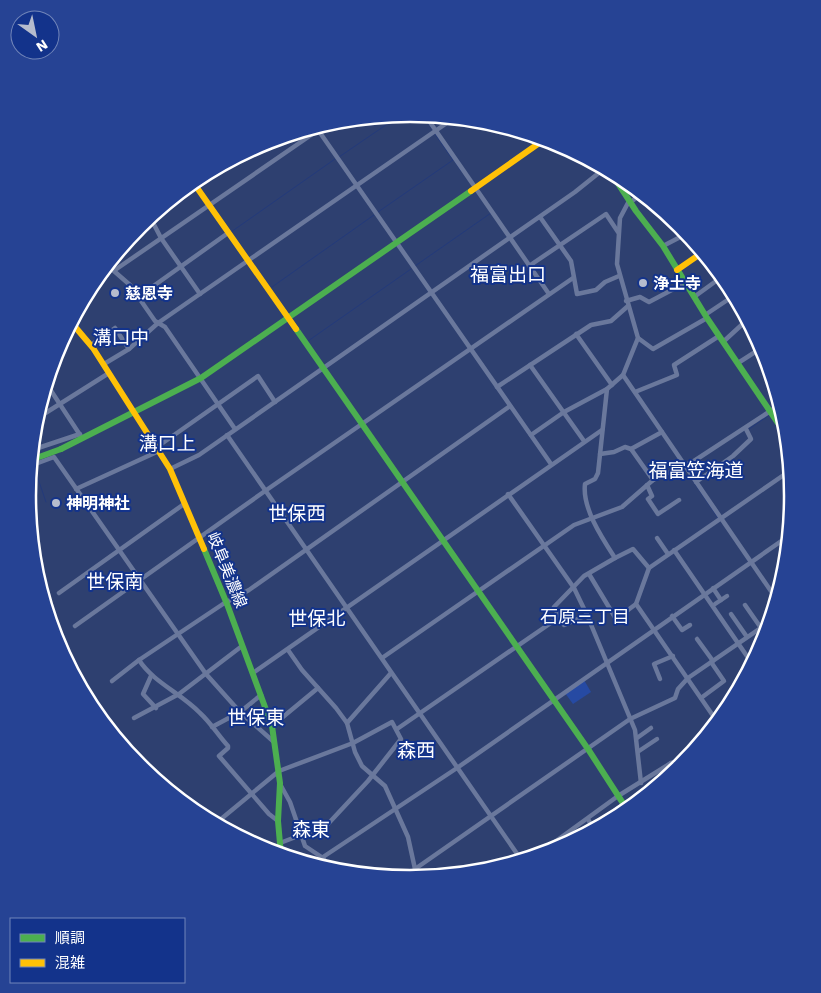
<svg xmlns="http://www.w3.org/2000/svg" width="821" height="993" font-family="'Work Sans','Noto Sans JP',sans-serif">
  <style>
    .green { fill: #264aa3 }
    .water { fill: #233a7b }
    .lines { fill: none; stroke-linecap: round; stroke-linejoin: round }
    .stream { stroke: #233a7b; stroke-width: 1 }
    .street { stroke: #6a789c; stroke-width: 4.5 }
    .fast { stroke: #4caf50; stroke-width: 6 }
    .slow { stroke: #ffc107; stroke-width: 6 }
    .fast-bridge { stroke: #4caf50; stroke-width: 6 }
    .poi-dot { fill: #b6bccd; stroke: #13338b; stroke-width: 2 }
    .labels { text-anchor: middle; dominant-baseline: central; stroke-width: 4; stroke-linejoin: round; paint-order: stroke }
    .poi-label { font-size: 16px; font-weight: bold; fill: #fff; stroke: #13338b; text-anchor: start }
    .street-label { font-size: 16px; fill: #fff; stroke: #13338b }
    .neighbourhood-label { font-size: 18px; fill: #fff; stroke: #13338b }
    .quarter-label { font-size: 19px; fill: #fff; stroke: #13338b }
    .rim { fill: none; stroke: #fff; stroke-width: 2.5 }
  </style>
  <rect width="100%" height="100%" fill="#2e4070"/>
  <path class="green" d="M584 680 591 692 573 704 565 693Z"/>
  <path class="water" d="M55 638 126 745 128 753 92 709Z"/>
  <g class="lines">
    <g class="stream">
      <path d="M422 115 433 130"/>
      <path d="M339 157 402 114"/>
      <path d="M454 160 461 171"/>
      <path d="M378 212 453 160 435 134"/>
      <path d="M231 232 335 159"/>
      <path d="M415 266 491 213"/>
      <path d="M272 287 374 215"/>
      <path d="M308 341 411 269"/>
      <path d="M774 411 782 407"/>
      <path d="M749 429 768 416"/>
      <path d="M34 467 46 502"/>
      <path d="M696 479 709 470"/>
      <path d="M693 481 718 518"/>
    </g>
    <g class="street">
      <path d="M425 115 549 294"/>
      <path d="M316 127 551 464"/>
      <path d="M631 202 642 193"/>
      <path d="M150 217 161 238 200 294"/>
      <path d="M540 217 571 261 577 294 596 290 605 282 619 276"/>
      <path d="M663 246 688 233"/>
      <path d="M107 265 130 285 155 321 165 327 235 429"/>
      <path d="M529 266 606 214 618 232"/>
      <path d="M115 270 327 124"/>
      <path d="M138 297 228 233"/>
      <path d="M694 297 723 276"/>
      <path d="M626 301 640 297 649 302 685 283"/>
      <path d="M705 315 735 295"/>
      <path d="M66 332 75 326"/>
      <path d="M576 334 612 385"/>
      <path d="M638 338 653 349 707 318"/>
      <path d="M723 342 748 319"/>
      <path d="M91 345 115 328 129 349"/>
      <path d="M738 363 763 347"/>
      <path d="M104 364 129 349 158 323 454 118"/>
      <path d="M530 365 584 441"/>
      <path d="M623 375 777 600"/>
      <path d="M46 383 82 438"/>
      <path d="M497 387 591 325 611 321 628 306"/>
      <path d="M635 392 677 375 674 365 719 336"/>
      <path d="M36 419 109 373"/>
      <path d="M227 435 522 861"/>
      <path d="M531 435 564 412 607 389 623 375 638 338 617 264 620 218 629 201"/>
      <path d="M157 447 258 376 275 402"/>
      <path d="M631 449 653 480"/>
      <path d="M32 450 80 434"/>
      <path d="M600 454 614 452 625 447 631 449 662 432"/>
      <path d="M30 466 54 457 206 674 240 712 274 742"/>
      <path d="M170 469 199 455 575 192 605 168"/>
      <path d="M696 482 733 456 751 439 746 429"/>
      <path d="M647 485 652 496 648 499 658 514 679 500"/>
      <path d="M76 489 159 451"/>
      <path d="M508 494 574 588 587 615 635 730 641 783"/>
      <path d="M657 538 668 554"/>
      <path d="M674 550 753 665"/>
      <path d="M615 558 633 549 649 568"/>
      <path d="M589 574 616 619 636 604"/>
      <path d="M713 588 721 600"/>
      <path d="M59 593 184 504"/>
      <path d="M715 604 727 596"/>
      <path d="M745 605 761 628"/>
      <path d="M731 614 747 637"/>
      <path d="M587 615 564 625 554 607 584 576 615 558C602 538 582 508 585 484L595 479 598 473 607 389"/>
      <path d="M672 616 682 630 690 625"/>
      <path d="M75 626 265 491 573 278"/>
      <path d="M697 639 713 661"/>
      <path d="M288 650 302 670 336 708 347 723 355 752 362 766 385 786 408 837 415 869 420 879"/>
      <path d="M382 658 574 525 622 507 653 480 694 461 781 404"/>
      <path d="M253 673 602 430"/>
      <path d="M151 676 143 694 156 708"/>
      <path d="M660 679 654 664 673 656"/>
      <path d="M112 681 139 660"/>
      <path d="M701 698 724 681 711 662"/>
      <path d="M134 718 179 694 242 646"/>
      <path d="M347 723 391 673"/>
      <path d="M718 723 636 604 649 568 791 470"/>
      <path d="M272 726 318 688"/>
      <path d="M212 727 240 712 261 695"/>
      <path d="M397 729 558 618"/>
      <path d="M637 738 651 728"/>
      <path d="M639 751 657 739"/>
      <path d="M671 763 676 772"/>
      <path d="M280 784 290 802 305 846 323 858 332 871"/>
      <path d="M588 819 594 831"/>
      <path d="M278 821 269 814 219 756 228 748V746C218 735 211 723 200 713 182 694 153 682 139 660L223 604 249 590 510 406"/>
      <path d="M215 824 279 771 353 743 392 722 401 739 368 781 327 825 280 843"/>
      <path d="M534 857 618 796 671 763 688 759"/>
      <path d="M311 865 457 768 790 535"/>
      <path d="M415 869 630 719 675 698 678 689 688 678 771 621"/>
      <path d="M401 879 416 872"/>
    </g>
    <g class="fast">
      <path d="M610 171 636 211 663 246 707 318 788 438"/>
      <path d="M296 329 588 749 628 811"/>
      <path d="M61 449 201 378 471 191"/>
      <path d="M204 549 227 604 272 726 280 783 278 821 281 855"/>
    </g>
    <g class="slow">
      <path d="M193 182 296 329"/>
      <path d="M471 191 545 139"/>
      <path d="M677 270 703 252"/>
      <path d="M71 322 93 348 170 469 204 549"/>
    </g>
    <path class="fast-bridge" d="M31 460 61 449"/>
  </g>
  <g class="poi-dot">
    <circle cx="643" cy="283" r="5"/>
    <circle cx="115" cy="293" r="5"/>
    <circle cx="56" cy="503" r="5"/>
  </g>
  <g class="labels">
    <g class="poi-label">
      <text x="653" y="283">浄土寺</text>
      <text x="125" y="293">慈恩寺</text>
      <text x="66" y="503">神明神社</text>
    </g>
    <g class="street-label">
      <text transform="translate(227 570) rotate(68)">岐阜美濃線</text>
    </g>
    <g class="neighbourhood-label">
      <text x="585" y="616">石原三丁目</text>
    </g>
    <g class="quarter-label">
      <text x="508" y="274">福富出口</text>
      <text x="121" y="337">溝口中</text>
      <text x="167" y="443">溝口上</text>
      <text x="696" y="470">福富笠海道</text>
      <text x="297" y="513">世保西</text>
      <text x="115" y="581">世保南</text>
      <text x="317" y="618">世保北</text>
      <text x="256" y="717">世保東</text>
      <text x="416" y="750">森西</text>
      <text x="311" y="829">森東</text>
    </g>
  </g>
  <path d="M0 0H821V993H0ZM36 496a374 374 0 1 1 748 0a374 374 0 1 1-748 0Z" fill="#264394" fill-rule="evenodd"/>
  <path class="rim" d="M36 496a374 374 0 1 1 748 0a374 374 0 1 1-748 0Z"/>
  <rect x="10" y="918" width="175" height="65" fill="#13338b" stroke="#7185b9"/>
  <rect x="20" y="934" width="25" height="8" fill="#4caf50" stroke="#7185b9"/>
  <text x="55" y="943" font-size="15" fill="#ffffff">順調</text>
  <rect x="20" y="959" width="25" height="8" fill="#ffc107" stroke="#7185b9"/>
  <text x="55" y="968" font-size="15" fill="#ffffff">混雑</text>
  <g transform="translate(35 35) rotate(147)"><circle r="24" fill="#13338b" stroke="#7185b9"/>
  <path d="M0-4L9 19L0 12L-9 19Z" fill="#b6bccd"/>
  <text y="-8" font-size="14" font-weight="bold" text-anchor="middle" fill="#ffffff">N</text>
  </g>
</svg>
